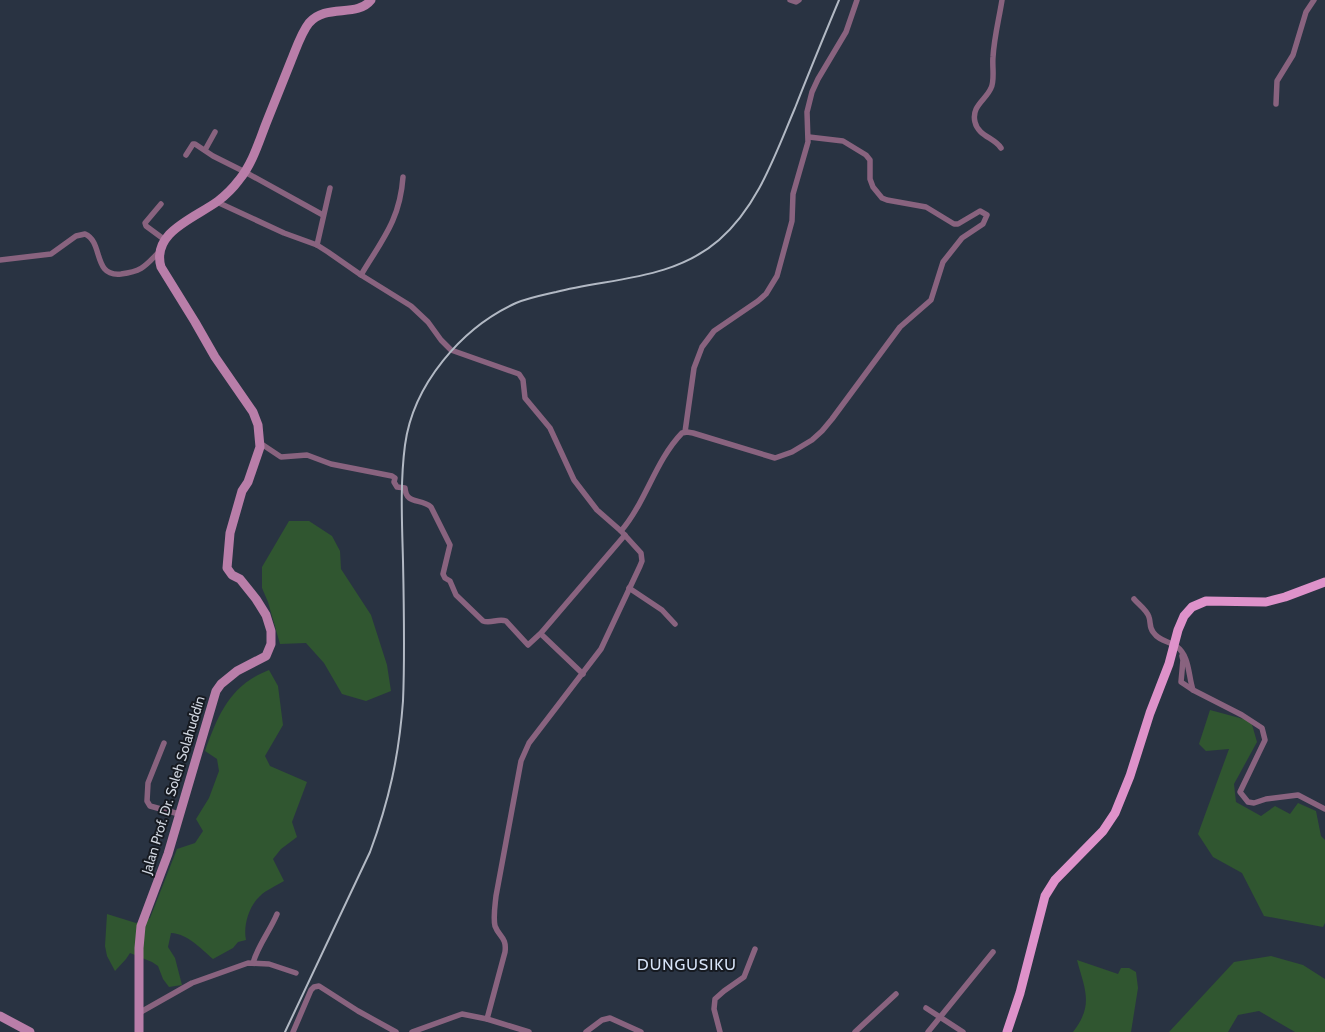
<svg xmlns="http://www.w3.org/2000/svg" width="1325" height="1032" font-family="Cabin,sans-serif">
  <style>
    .green { fill: #305630 }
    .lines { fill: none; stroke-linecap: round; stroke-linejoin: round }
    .street { stroke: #89637f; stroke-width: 5.5 }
    .secondary { stroke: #b97ea9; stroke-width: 9 }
    .primary { stroke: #de92ca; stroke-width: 9 }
    .rail { stroke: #b2b9c4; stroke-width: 2 }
    .labels { text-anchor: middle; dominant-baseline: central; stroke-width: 4; stroke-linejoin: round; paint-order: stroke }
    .street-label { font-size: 14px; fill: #cfd5df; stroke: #161a21 }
    .quarter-label { font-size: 16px; letter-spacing: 1px; fill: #d7e4f8; stroke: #161a21 }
  </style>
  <rect width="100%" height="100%" fill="#293342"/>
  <g class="green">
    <path d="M289 521H309L332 536 340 551 341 569 371 615 387 665 391 691 366 701 342 694 324 663 306 643 280 644 268 602 262 588V567Z"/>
    <path d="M269 670 278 686 283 725 265 756 270 766 307 782 292 822 297 837 281 849 273 859 284 881C276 886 266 890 260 896 249 906 243 926 246 940L238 942 233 948 213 959C200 948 188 934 171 933L168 947 175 958 182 985 169 987 163 979 158 966 152 962 130 953 126 959 115 971 107 956 105 946 107 914 136 923 150 918 177 849 195 843 203 831 196 819 209 798 219 771 217 759 205 751C218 715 230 685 269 670Z"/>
    <path d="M1210 710 1251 721 1257 742 1234 784 1236 802 1261 816 1275 806 1290 814 1298 803 1316 811 1321 836 1325 840V923L1323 927 1264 916 1242 873 1213 857 1198 834 1229 749 1206 751 1199 744Z"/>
    <path d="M1271 956 1303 965 1325 979V1032H1295L1259 1011 1238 1015 1228 1032H1169L1234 962Z"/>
    <path d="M1077 960 1118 974 1121 968H1129L1136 972 1138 988 1131 1032H1073C1094 1005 1085 990 1077 960Z"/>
  </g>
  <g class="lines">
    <g class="street">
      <path d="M790 0 796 2 799 0"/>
      <path d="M1276 104 1277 81 1293 55 1306 12 1314 0"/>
      <path d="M1001 148C995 138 978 136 975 122 971 106 986 100 991 88 995 81 992 66 993 57 994 38 999 19 1002 0"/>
      <path d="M205 150 215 132"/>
      <path d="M186 155 193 144H195L213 156 245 172 323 215"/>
      <path d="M217 202 284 233 317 245 328 252 361 275 411 306 428 322 441 340 451 350 519 374 523 380 525 398 550 428 574 480 597 510 621 531 641 553 642 561 640 566 601 649 529 743 521 761 496 896C495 906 493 917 495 926 499 937 507 937 505 952L487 1019"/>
      <path d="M161 204 145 223 146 226 165 240"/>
      <path d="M317 245 330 188"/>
      <path d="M0 260 51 254 76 236 85 234C104 242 92 277 121 274 143 271 145 266 160 251"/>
      <path d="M361 275C382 240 400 220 403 177"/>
      <path d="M685 432 694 368 702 347 714 331 758 301 766 294 777 276 792 221 793 194 808 142 807 112 812 92 818 79 846 32 857 0"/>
      <path d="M260 443 281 457 307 455 331 464 392 476 395 478 394 482 397 487 405 488C406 505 421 498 431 507L450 545 443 574 445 578 450 581 456 595 483 621C491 624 498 618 506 621L528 645 541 633 625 535"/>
      <path d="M621 531C646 502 655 461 682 433L687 432 693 433 775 458 792 452 812 440 822 431 832 419 900 327 931 300 943 262 962 238 983 224 987 215 980 211 958 224H954L926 207 887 200 882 198 873 187 870 179V160L866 155 843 141 809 137"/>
      <path d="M629 588 662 610 675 624"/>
      <path d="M1134 599C1138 604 1147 610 1149 617 1151 623 1149 627 1153 632 1159 641 1168 641 1176 646 1190 656 1188 675 1193 690L1242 715 1262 728 1265 740 1240 792 1248 802 1254 803 1266 799 1298 795 1325 809"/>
      <path d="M541 634 583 674"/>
      <path d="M1182 656 1183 660 1181 682 1193 690"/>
      <path d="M164 743 148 783 147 801 150 806 179 814"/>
      <path d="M253 963C258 945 270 931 277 914"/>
      <path d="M926 1008 963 1032"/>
      <path d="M139 1013 192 983 248 963 269 964 296 973"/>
      <path d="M293 1032 311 990 314 987 319 986 358 1011 396 1032"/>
      <path d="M412 1032 462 1014 487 1019 529 1032"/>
      <path d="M586 1032 602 1020 610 1018 641 1032"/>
      <path d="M720 1032 714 1009 715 999 724 991 744 977 755 949"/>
      <path d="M855 1032 896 994"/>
      <path d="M928 1032 993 952"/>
    </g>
    <g class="secondary">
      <path d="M0 1016 30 1032"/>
      <path d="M139 1032V948L141 926 168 854 216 691 221 684 237 671 266 656 271 644V631L266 615 256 599 240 579 232 575 227 568 230 533 242 491 248 482 260 447 258 425 253 412 215 357 195 322 161 267C151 232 195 218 218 201 226 195 233 188 239 180 253 163 259 141 267 121 275 101 283 81 291 61 296 49 301 33 309 23 326 3 357 18 371 0"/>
    </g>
    <path class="primary" d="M1007 1032 1020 993 1045 896 1055 880 1103 831 1115 813 1130 776 1150 713 1169 664 1178 630 1184 616 1192 607 1206 601 1266 602 1285 597 1325 582"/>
    <path class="rail" d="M285 1032 370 852C389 801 399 756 403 701 405 655 404 608 403 561 402 523 400 483 405 445 413 385 461 328 516 303 528 298 543 295 556 292 611 278 673 280 719 240 758 206 775 155 795 108 809 72 824 36 839 0"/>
  </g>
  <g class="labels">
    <g class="street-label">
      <text transform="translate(173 785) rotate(-73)">Jalan Prof. Dr. Soleh Solahuddin</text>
    </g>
    <g class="quarter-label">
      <text x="687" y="964">DUNGUSIKU</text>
    </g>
  </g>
</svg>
